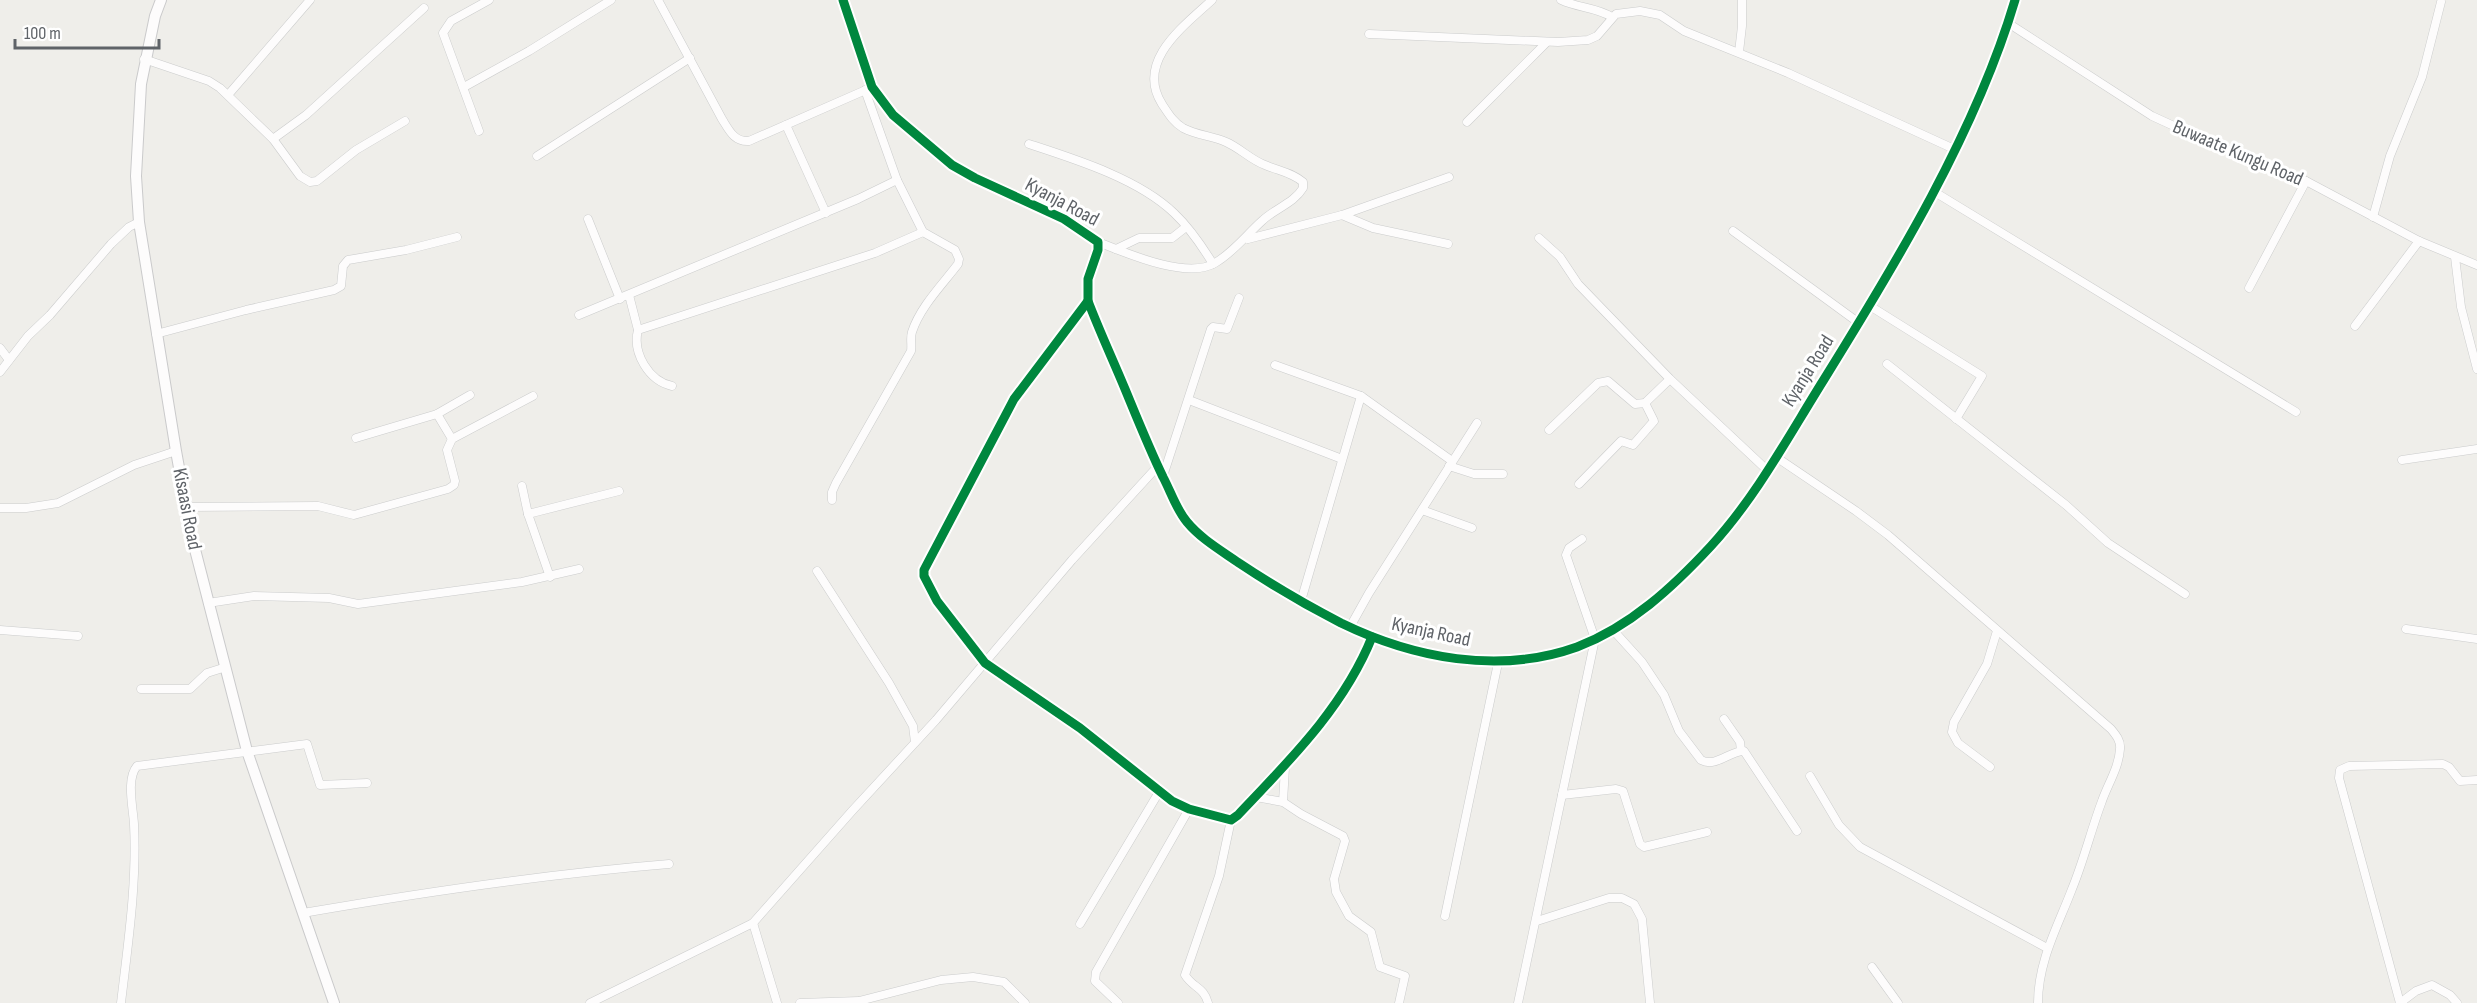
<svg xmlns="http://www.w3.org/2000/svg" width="2477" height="1003" font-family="'Sofia Sans Condensed',sans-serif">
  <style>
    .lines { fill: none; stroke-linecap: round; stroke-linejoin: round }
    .street-casing { stroke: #cbcccc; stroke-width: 9 }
    .secondary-casing { stroke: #cacacb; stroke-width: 12 }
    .street { stroke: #fdfcfc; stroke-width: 8 }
    .secondary { stroke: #fdfcfc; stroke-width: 10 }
    .cycleway-casing { stroke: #fff; stroke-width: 13 }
    .cycleway { stroke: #00873e; stroke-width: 9 }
    .labels { text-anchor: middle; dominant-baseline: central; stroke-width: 6; stroke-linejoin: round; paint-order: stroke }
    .street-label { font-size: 20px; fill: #5f6368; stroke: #fff }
  </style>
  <rect width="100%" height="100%" fill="#efeeea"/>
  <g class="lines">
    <g class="street-casing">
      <g id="street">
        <path d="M658 0 722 119C729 130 734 142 749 141L868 89"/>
        <path d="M843 0 872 87 893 115 952 165 975 178 1064 219 1098 242V250L1088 279V301C1099 330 1113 360 1125 389 1137 418 1149 448 1163 477 1171 492 1176 509 1187 522 1201 539 1222 551 1239 563 1272 585 1306 605 1341 623 1413 658 1499 675 1577 647 1630 627 1673 587 1711 546 1756 497 1788 437 1823 381 1895 265 1976 132 2015 0"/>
        <path d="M1561 0C1578 8 1595 7 1612 17"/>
        <path d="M2008 23 2152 116 2211 143 2306 181 2419 241 2477 265"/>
        <path d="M1369 34 1558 42 1588 40 1597 36 1616 14 1640 11 1660 15 1684 31 1788 73 1954 149"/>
        <path d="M1739 52 1742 26V0"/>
        <path d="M144 59 209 81 220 88 273 139 300 176 310 182 317 181 356 150 405 121"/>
        <path d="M464 87 529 51 611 0"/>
        <path d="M228 95 310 0"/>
        <path d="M1467 122 1546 43"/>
        <path d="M786 125 826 213"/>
        <path d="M479 131 443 33 451 21 489 0"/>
        <path d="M273 139 306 115 424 8"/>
        <path d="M1029 144C1075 159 1139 179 1174 213 1190 228 1202 246 1213 264"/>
        <path d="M537 156 690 58"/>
        <path d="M1933 191 2296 412"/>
        <path d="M1342 215 1373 228 1448 244"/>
        <path d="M2373 217 2390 156 2422 77 2441 2"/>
        <path d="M588 219 620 299"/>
        <path d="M1733 231 1859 323"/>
        <path d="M1539 238 1560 257 1578 284 1670 379 1767 470"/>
        <path d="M1248 239 1342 215 1449 177"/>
        <path d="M1098 242C1126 253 1187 280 1215 263 1234 252 1247 234 1263 220 1276 208 1294 203 1303 188V182C1291 172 1279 171 1265 165 1251 160 1240 148 1226 142 1212 136 1196 135 1183 128 1173 122 1168 113 1162 104 1135 61 1184 26 1212 0"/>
        <path d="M1116 249 1139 238H1172L1186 227"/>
        <path d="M2455 257 2461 307 2477 369"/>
        <path d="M2249 288 2306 181"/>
        <path d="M629 295 638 330"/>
        <path d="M1088 301 1014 399 924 570V576L937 601 985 663 1080 728 1172 801 1189 809 1231 820 1238 815C1289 761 1344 707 1372 637"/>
        <path d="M1870 306 1982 376 1956 419"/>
        <path d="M579 315 858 199 897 180"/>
        <path d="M2355 326 2419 241"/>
        <path d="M156 334 246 310 334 290 341 286 343 266 348 260 406 250 457 237"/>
        <path d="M0 348 9 360"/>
        <path d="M1887 364 2066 505 2108 543 2185 594"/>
        <path d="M1275 365 1361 396 1452 461"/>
        <path d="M0 372 28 336 50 315 111 244 129 227 139 222"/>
        <path d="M672 386C649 381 632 353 638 330L875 253 923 232"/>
        <path d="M1189 400 1342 459"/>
        <path d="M437 414 452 439"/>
        <path d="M1549 430 1598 383 1608 381 1635 404 1645 403"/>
        <path d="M356 438 437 414 470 395"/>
        <path d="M1776 457 1856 511 1888 535 2111 729C2116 735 2121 741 2120 749 2119 767 2108 784 2102 801 2091 830 2084 860 2072 889 2058 926 2038 961 2038 1003"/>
        <path d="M2402 460 2477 449"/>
        <path d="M1449 466 1474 474H1503"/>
        <path d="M1163 476 1211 329 1213 327 1227 329 1239 298"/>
        <path d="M1579 484 1621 441 1633 445 1654 421 1645 403 1670 379"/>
        <path d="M522 486 528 514 550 577"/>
        <path d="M832 500V492L836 483 911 351C912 344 910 338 912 332 920 307 942 285 958 264L959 259 955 250 923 232 897 180 865 90"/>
        <path d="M186 507 318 506 354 515 448 489 454 485 455 481 447 450 452 439 533 396"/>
        <path d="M0 508H26L58 503 134 465 176 451"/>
        <path d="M1422 510 1472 528"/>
        <path d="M528 514 619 491"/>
        <path d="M817 571 889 683 913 726 915 742"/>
        <path d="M1301 601 1361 396"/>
        <path d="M208 603 254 596 329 598 358 604 522 582 579 569"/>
        <path d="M1350 627 1369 593 1477 423"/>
        <path d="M2406 629 2477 639"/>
        <path d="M0 630 78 636"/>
        <path d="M1613 630 1642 662 1664 695 1679 731 1701 760C1716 768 1729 751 1744 751L1797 831"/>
        <path d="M141 689H190L207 673 226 667"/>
        <path d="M1724 719 1740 742 1741 751"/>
        <path d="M1990 767 1958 743 1952 732 1954 722 1987 664 1997 631"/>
        <path d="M1810 776 1839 825 1860 847 2047 948"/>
        <path d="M1562 795 1616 789 1623 791 1640 844 1644 847 1707 832"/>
        <path d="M1256 797 1283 802 1301 814 1343 836 1345 841 1334 879 1336 892 1349 916 1371 932 1380 967 1405 976 1399 1003"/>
        <path d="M1283 802 1285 767"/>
        <path d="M303 913C424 892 547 874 669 864"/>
        <path d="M1445 916 1498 663"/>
        <path d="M1537 921 1609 898H1622L1634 904 1642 919 1650 1003"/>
        <path d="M753 923 777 1003"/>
        <path d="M1080 924 1159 792"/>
        <path d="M1872 967 1898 1003"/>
        <path d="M121 1003C128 943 137 884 134 824 133 807 126 779 137 766L307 744 320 785 367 783"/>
        <path d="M590 1003 753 923 852 811 936 720 1072 560 1158 466"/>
        <path d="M800 1003 859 1001 941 980 973 977 1004 982 1025 1003"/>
        <path d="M1118 1003 1095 981 1096 972 1189 809"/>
        <path d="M1208 1003C1204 987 1193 988 1185 975L1219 876 1231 820"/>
        <path d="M1518 1003 1595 639 1566 555 1569 548 1582 539"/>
        <path d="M2400 1003 2339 778 2340 770 2349 766 2443 764 2449 767 2460 781 2477 780"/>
        <path d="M2400 1003 2416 991 2432 985 2450 995 2457 1003"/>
      </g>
    </g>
    <g class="secondary-casing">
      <path id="secondary" d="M161 0 155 16 141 84 136 176 139 222 176 451 191 534 247 751 334 1003"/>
    </g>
    <use href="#street" class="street"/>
    <use href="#secondary" class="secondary"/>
    <g class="cycleway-casing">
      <g id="cycleway">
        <path d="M843 0 872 87 893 115 952 165 975 178 1064 219 1098 242V250L1088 279V301C1099 330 1113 360 1125 389 1137 418 1149 448 1163 477 1171 492 1176 509 1187 522 1201 539 1222 551 1239 563 1272 585 1306 605 1341 623 1413 658 1499 675 1577 647 1630 627 1673 587 1711 546 1756 497 1788 437 1823 381 1895 265 1976 132 2015 0"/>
        <path d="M1088 301 1014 399 924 570V576L937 601 985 663 1080 728 1172 801 1189 809 1231 820 1238 815C1289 761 1344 707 1372 637"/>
      </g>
    </g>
    <use href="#cycleway" class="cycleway"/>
  </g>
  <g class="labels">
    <g class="street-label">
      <text transform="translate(2238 153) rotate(23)">Buwaate Kungu Road</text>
      <text transform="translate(1062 202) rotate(28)">Kyanja Road</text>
      <text transform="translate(1808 371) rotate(-58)">Kyanja Road</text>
      <text transform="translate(187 509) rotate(79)">Kisaasi Road</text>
      <text transform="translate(1431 632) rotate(12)">Kyanja Road</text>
    </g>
  </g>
  <path d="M15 39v9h144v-9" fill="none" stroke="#5f6368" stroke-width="3"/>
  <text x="24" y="39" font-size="18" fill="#5f6368" stroke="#ffffff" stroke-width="4.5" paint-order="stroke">100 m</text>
</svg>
